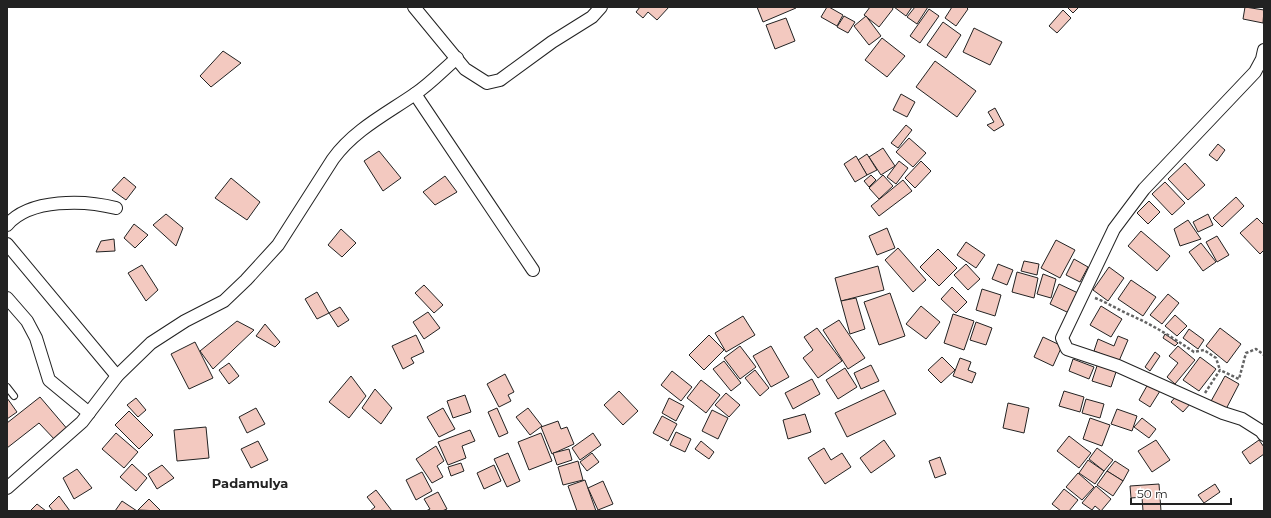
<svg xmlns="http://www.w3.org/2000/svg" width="1271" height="518" font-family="Montserrat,sans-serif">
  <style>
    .building { fill: #f3c9c0; stroke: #222 }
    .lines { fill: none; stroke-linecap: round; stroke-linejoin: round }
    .service-casing { stroke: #222; stroke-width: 8 }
    .minor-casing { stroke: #222; stroke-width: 14 }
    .path { stroke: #646464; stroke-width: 2.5; stroke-dasharray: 3 2; stroke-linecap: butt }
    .service { stroke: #fff; stroke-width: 6 }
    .minor { stroke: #fff; stroke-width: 12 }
    .labels { text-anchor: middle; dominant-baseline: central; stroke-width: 3; stroke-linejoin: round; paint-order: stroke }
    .quarter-label { font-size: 13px; font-weight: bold; fill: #222; stroke: #fff }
  </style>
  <rect width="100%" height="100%" fill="#fff"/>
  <g class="building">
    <path d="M640 7H669L657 20 648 12 643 18 636 12Z"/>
    <path d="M757 7H795L796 8 763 22Z"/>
    <path d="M827 7H829L843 15 837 26 821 17Z"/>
    <path d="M870 7H892L893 9 879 27 864 15Z"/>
    <path d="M894 7H912L906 16Z"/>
    <path d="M915 7H928L917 24 907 17Z"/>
    <path d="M952 7H966L968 9 956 26 945 18Z"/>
    <path d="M1067 7H1079L1073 13Z"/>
    <path d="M1245 7 1264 10 1263 23 1243 19Z"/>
    <path d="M929 9 939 16 920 43 910 36Z"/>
    <path d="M1063 10 1071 18 1057 33 1049 26Z"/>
    <path d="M844 16 855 22 848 33 837 27Z"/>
    <path d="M866 16 881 36 869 45 854 26Z"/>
    <path d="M786 18 795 41 775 49 766 25Z"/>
    <path d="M943 22 961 35 946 58 927 45Z"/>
    <path d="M974 28 1002 42 990 65 963 52Z"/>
    <path d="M882 38 905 56 887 77 865 60Z"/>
    <path d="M223 51 241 63 211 87 200 76Z"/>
    <path d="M935 61 976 91 957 117 916 87Z"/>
    <path d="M901 94 915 102 907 117 893 110Z"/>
    <path d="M995 108 1004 125 994 131 987 125 994 122 988 112Z"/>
    <path d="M906 125 912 130 898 148 891 143Z"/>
    <path d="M909 138 926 153 913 167 896 152Z"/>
    <path d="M1218 144 1225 150 1217 161 1209 155Z"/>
    <path d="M883 148 895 166 881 175 869 157Z"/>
    <path d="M379 151 401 178 383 191 364 161Z"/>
    <path d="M867 154 877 170 867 175 858 160Z"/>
    <path d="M856 156 867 175 855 182 844 164Z"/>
    <path d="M899 161 908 168 896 184 887 177Z"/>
    <path d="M921 161 931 171 915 188 905 178Z"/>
    <path d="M1185 163 1205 185 1188 200 1168 179Z"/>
    <path d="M871 175 876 180 869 187 864 181Z"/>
    <path d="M883 175 893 186 879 199 869 188Z"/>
    <path d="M445 176 457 192 435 205 423 192Z"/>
    <path d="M124 177 136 187 126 200 112 190Z"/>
    <path d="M231 178 260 202 247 220 215 198Z"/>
    <path d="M903 180 912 191 879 216 871 206Z"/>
    <path d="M1165 182 1185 203 1172 215 1152 194Z"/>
    <path d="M1236 197 1244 206 1222 227 1213 218Z"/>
    <path d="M1149 201 1160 212 1148 224 1137 213Z"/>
    <path d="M166 214 183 228 176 246 153 225Z"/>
    <path d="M1208 214 1213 225 1198 232 1193 222Z"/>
    <path d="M1257 218 1264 225V250L1260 254 1240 233Z"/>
    <path d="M1188 220 1201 239 1180 246 1174 229Z"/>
    <path d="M134 224 148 235 135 248 124 238Z"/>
    <path d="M887 228 895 248 877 255 869 236Z"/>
    <path d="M341 229 356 243 342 257 328 245Z"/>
    <path d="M1141 231 1170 256 1157 271 1128 246Z"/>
    <path d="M1217 236 1229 255 1217 262 1206 242Z"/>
    <path d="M114 239 115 251 96 252 101 241Z"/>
    <path d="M1056 240 1075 250 1060 278 1041 268Z"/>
    <path d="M966 242 985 255 976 268 957 255Z"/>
    <path d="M1201 243 1216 262 1203 271 1189 252Z"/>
    <path d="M898 248 926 280 913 292 885 260Z"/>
    <path d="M938 249 957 268 939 286 920 267Z"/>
    <path d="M1074 259 1088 267 1080 282 1066 275Z"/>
    <path d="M1024 261 1039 264 1037 275 1021 271Z"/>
    <path d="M966 264 980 279 968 290 954 275Z"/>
    <path d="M998 264 1013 270 1007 285 992 279Z"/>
    <path d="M142 265 158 290 146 301 128 273Z"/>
    <path d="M878 266 884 290 841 301 835 278Z"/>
    <path d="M1109 267 1124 278 1108 301 1093 290Z"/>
    <path d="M1017 272 1038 278 1034 298 1012 292Z"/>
    <path d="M1043 274 1056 279 1051 298 1037 294Z"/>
    <path d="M1131 280 1156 297 1143 316 1118 299Z"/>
    <path d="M1059 284 1078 293 1069 313 1050 304Z"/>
    <path d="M424 285 443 305 434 313 415 293Z"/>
    <path d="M952 287 967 302 956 313 941 299Z"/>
    <path d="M982 289 1001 295 995 316 976 310Z"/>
    <path d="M317 292 329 313 317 319 305 299Z"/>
    <path d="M890 293 905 336 879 345 864 302Z"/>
    <path d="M1168 294 1179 303 1162 324 1150 315Z"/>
    <path d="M856 298 865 329 850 334 841 301Z"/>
    <path d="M921 306 940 322 926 339 906 324Z"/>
    <path d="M1101 306 1122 319 1111 337 1090 325Z"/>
    <path d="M340 307 349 320 338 327 329 313Z"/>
    <path d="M428 312 440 328 424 339 413 322Z"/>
    <path d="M953 314 974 321 964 350 944 343Z"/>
    <path d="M1175 315 1187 326 1177 336 1165 326Z"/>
    <path d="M743 316 755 335 726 352 715 333Z"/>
    <path d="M839 320 865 358 848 369 823 330Z"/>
    <path d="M237 321 254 330 213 369 200 351Z"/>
    <path d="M976 322 992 328 986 345 970 340Z"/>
    <path d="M265 324 280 342 275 347 256 336Z"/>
    <path d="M817 328 842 361 818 378 803 358 813 350 804 337Z"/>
    <path d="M1220 328 1241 344 1227 363 1206 346Z"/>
    <path d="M1189 329 1204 340 1198 349 1183 338Z"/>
    <path d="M1165 334 1178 343 1175 346 1163 338Z"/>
    <path d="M416 335 424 352 411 358 414 363 403 369 392 346Z"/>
    <path d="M709 335 724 350 704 370 689 355Z"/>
    <path d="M1118 336 1128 340 1119 361 1094 351 1098 339 1114 346Z"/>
    <path d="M1043 337 1062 346 1053 366 1034 357Z"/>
    <path d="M195 342 213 378 189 389 171 354Z"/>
    <path d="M740 346 756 367 740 379 724 358Z"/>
    <path d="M771 346 789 377 771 387 753 356Z"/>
    <path d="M1178 346 1195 360 1175 384 1167 377 1178 363 1169 356Z"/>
    <path d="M1155 352 1160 356 1150 371 1145 367Z"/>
    <path d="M942 357 955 370 941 383 928 370Z"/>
    <path d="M1200 357 1216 369 1199 391 1183 380Z"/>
    <path d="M960 358 971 362 968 370 976 373 972 383 953 376Z"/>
    <path d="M1073 359 1094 367 1089 379 1069 371Z"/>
    <path d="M724 361 741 383 731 391 713 369Z"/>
    <path d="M229 363 239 376 229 384 219 370Z"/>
    <path d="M1098 363 1117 369 1111 387 1092 381Z"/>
    <path d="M871 365 879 381 861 389 854 373Z"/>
    <path d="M845 368 857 387 838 399 826 380Z"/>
    <path d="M755 370 769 388 760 396 745 378Z"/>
    <path d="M672 371 692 387 681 401 661 385Z"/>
    <path d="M505 374 514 392 508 395 511 401 499 407 487 384Z"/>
    <path d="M351 376 366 396 349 418 329 402Z"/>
    <path d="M1225 376 1239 384 1225 411 1210 403Z"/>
    <path d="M812 379 820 394 793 409 785 393Z"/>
    <path d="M701 380 720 395 706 413 687 398Z"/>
    <path d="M1148 384 1160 391 1150 407 1139 400Z"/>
    <path d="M375 389 392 408 381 424 362 408Z"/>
    <path d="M884 390 896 414 847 437 835 413Z"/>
    <path d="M619 391 638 411 623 425 604 405Z"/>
    <path d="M1064 391 1084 397 1080 412 1059 406Z"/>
    <path d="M726 393 740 405 729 417 715 405Z"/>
    <path d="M1179 393 1191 403 1183 412 1171 402Z"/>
    <path d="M465 395 471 412 453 418 447 401Z"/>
    <path d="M40 397 69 431 56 441 39 423 7 448V423Z"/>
    <path d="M7 398 17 412 7 419Z"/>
    <path d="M136 398 146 410 138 417 127 405Z"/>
    <path d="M669 398 684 406 676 421 662 413Z"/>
    <path d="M1086 399 1104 404 1100 418 1082 413Z"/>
    <path d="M1008 403 1029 408 1024 433 1003 428Z"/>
    <path d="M256 408 265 424 247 433 239 417Z"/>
    <path d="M443 408 455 429 439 437 427 417Z"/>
    <path d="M497 408 508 433 499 437 488 412Z"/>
    <path d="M528 408 542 426 530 435 516 417Z"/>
    <path d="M1117 409 1137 416 1132 431 1111 424Z"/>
    <path d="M712 410 728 418 718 439 702 431Z"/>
    <path d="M129 411 153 435 139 449 115 425Z"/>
    <path d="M805 414 811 432 788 439 783 420Z"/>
    <path d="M662 416 677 424 668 441 653 433Z"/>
    <path d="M1090 418 1110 425 1102 446 1083 439Z"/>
    <path d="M1142 418 1156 429 1149 438 1134 427Z"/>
    <path d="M558 421 561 429 567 427 574 444 552 454 541 427Z"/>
    <path d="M206 427 209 458 177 461 174 430Z"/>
    <path d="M470 430 475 441 462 446 466 458 448 465 438 442Z"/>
    <path d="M676 432 691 439 685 452 670 445Z"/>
    <path d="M116 433 138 452 124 468 102 449Z"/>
    <path d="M541 433 552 461 529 470 518 442Z"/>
    <path d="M593 433 601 445 580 460 572 448Z"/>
    <path d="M1069 436 1091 453 1079 468 1057 451Z"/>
    <path d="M884 440 895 456 871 473 860 458Z"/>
    <path d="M1156 440 1170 460 1152 472 1138 451Z"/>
    <path d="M1259 440 1264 447V454L1250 464 1242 452Z"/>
    <path d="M258 441 268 460 251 468 241 449Z"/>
    <path d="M701 441 714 452 709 459 695 449Z"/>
    <path d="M436 446 444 461 437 466 443 477 432 483 416 459Z"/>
    <path d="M824 448 831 460 842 453 851 467 825 484 808 458Z"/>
    <path d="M1097 448 1113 460 1104 471 1089 459Z"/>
    <path d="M569 449 572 460 557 465 553 453Z"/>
    <path d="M508 453 520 481 507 487 494 459Z"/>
    <path d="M592 453 599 462 587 471 580 462Z"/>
    <path d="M940 457 946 474 935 478 929 461Z"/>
    <path d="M1088 460 1104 471 1095 484 1079 473Z"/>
    <path d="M578 461 583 480 563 485 558 467Z"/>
    <path d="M1115 461 1129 470 1123 481 1107 471Z"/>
    <path d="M461 463 464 471 451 476 448 467Z"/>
    <path d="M132 464 147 478 136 491 120 477Z"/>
    <path d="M162 465 174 478 157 489 148 474Z"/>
    <path d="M494 465 501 481 484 489 477 473Z"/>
    <path d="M77 469 92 488 74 499 63 478Z"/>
    <path d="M1107 471 1123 481 1113 496 1097 485Z"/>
    <path d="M422 472 432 491 416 500 406 480Z"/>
    <path d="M1078 473 1094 487 1082 500 1066 487Z"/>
    <path d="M585 480 596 511H577L568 486Z"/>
    <path d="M603 481 613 504 598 510 588 488Z"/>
    <path d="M1159 484 1161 511H1143L1142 497 1131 498 1130 486Z"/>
    <path d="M1215 484 1220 492 1204 503 1198 495Z"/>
    <path d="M1096 486 1111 499 1101 511 1095 506 1092 510 1082 503Z"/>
    <path d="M1064 489 1078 500 1069 511H1061L1052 504Z"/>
    <path d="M376 490 392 511H370L375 507 367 497Z"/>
    <path d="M438 492 447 509 442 511H426L430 509 424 499Z"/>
    <path d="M59 496 70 511H53L49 506Z"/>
    <path d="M149 499 161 511 138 510Z"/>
    <path d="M122 501 137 511H115Z"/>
    <path d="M37 504 46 511H30Z"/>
  </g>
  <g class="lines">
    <g class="service-casing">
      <path id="service" d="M7 387 14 396"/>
    </g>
    <g class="minor-casing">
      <g id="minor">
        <path d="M414 7 465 69 487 83 500 80 552 42 592 17 601 7"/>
        <path d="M1264 50 1262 59 1255 72 1144 189 1114 229 1062 338 1067 349 1118 366 1223 413 1242 419 1261 431 1264 435"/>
        <path d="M415 94 533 270"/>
        <path d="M7 225C30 198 85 200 116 208"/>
        <path d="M7 244 117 376"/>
        <path d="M7 298 27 321 36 338 49 380 89 413"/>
        <path d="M7 488 82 422 117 376 151 343 185 321 224 301 246 280 278 245 333 159C354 130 386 114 415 94 430 84 443 70 457 58"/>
      </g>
    </g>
    <g class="path">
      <path d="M1095 298C1106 302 1117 309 1128 314 1153 325 1172 337 1194 352L1204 350 1216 358 1220 370"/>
      <path d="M1205 393 1220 370 1239 379 1246 353 1256 349 1264 355"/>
    </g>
    <use href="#service" class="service"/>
    <use href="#minor" class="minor"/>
  </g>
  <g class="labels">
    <g class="quarter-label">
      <text x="250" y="483">Padamulya</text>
    </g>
  </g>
  <rect width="1271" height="518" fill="none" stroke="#222222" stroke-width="16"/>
  <path d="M1131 498v6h100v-6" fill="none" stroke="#222222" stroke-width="2"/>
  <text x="1137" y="498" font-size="12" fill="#222222" stroke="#ffffff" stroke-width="3" paint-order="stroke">50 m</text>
</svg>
